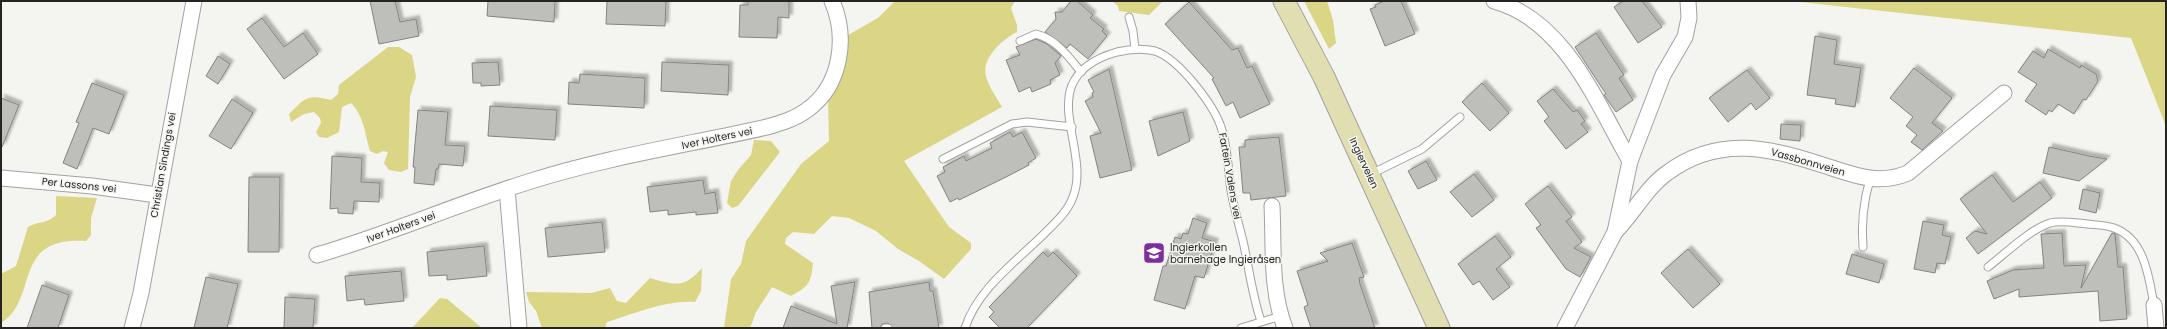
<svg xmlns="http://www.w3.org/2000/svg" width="2167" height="329" font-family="Poppins,sans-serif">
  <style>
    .green { fill: #dbd685 }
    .building { fill: #bebeba; stroke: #838380; filter: url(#shadow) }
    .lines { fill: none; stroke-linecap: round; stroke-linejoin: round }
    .service-casing { stroke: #a2a29e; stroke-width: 9 }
    .minor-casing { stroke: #a2a29e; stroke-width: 17 }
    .secondary-casing { stroke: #a2a29e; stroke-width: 23 }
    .service { stroke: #fff; stroke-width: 7 }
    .minor { stroke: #fff; stroke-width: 15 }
    .secondary { stroke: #e1deb2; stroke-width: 21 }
    .labels { text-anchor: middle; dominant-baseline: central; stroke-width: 3; stroke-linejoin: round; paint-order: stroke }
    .street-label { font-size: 10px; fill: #252423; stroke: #f4f4f0 }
    .poi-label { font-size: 10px; fill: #252423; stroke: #f4f4f0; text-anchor: start }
  </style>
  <defs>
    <filter id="shadow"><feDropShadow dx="3.5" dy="-3.5" stdDeviation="1" flood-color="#0004"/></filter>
  </defs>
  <rect width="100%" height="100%" fill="#f4f4f0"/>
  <g class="green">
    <path d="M895 1H1015L1011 8 1017 25V32C1003 39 981 58 986 76 988 86 997 98 1002 107L904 161 949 227 971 243V249L944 279 919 261 898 249 876 231 849 218 832 216 814 234 793 232 786 238 785 244 813 263C811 283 809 286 791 296L772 287 756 312 750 328H724L731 279 741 264 746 241 801 164 829 141 828 98 846 54 848 35 878 18Z"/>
    <path d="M1112 1H1163L1149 15 1119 11 1118 6Z"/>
    <path d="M1304 1H1327L1333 20 1336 43 1329 49Z"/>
    <path d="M1791 1H2166V126L2131 38Z"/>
    <path d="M388 47H399L412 55 416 77 410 97 408 169 401 172 389 170 384 163 388 152 383 151 377 154 370 151C365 134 364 116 351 103L342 107 339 132 327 138 319 137 316 132 321 123 320 118 314 112 304 114 291 122 289 114C306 97 307 94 331 100L338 94 339 85Z"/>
    <path d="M754 140 771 141 780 152 738 206 732 208 727 203 731 181 738 170 751 155Z"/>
    <path d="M56 196 97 198 91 218V235L86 241C10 236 40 299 1 323V274L16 266 28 227C41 220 45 225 56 215Z"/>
    <path d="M702 268 701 291 695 302C665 300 636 313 607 322L605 328H542L536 311 529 302 526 292 591 293 610 288 617 301 626 303 650 278C675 285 684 289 702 268Z"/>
    <path d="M440 298 447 299 482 328H412Z"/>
  </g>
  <g class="building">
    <path d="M370 1H395L400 22 416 19 419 36 379 44Z"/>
    <path d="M488 1H555L554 22 487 16Z"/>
    <path d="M607 1H666L665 26 606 24Z"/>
    <path d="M748 1H789V18L778 17 777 38 739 37 740 5H748Z"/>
    <path d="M1071 1H1077L1093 15 1090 18 1104 29 1102 31 1107 36 1088 59 1070 44 1067 48 1045 32 1056 19 1055 12H1062Z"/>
    <path d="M1384 1H1401L1415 34 1385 46 1370 9 1376 7 1375 5Z"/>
    <path d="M1623 1H1642L1662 27 1638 43 1614 7Z"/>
    <path d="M1189 2 1232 50 1238 48 1247 68 1252 66 1270 104 1240 118 1233 102 1226 106 1212 79 1214 78 1165 24Z"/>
    <path d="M262 18 284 47 303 33 318 54 284 79 247 29Z"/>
    <path d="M1596 33 1624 75 1619 78 1633 100 1616 112 1604 95 1606 94 1575 47Z"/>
    <path d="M1815 36 1837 40 1834 64 1861 68 1855 107 1835 104 1836 99 1807 95Z"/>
    <path d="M1036 39 1047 44 1061 56 1055 63 1060 75 1050 80 1051 84 1032 92 1030 87 1019 92 1006 60 1020 55 1016 47Z"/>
    <path d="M2048 49 2080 68 2081 65 2096 74 2098 81 2086 100 2083 99 2074 114 2058 104 2052 112 2049 110 2046 115 2025 101 2037 84 2018 72 2033 51 2044 58Z"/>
    <path d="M218 56 230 64 218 84 206 76Z"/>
    <path d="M498 62 500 85 481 86V83H473L472 63Z"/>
    <path d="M662 62 729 65 728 95 661 91Z"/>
    <path d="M1914 68 1952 98 1932 123 1943 131 1922 150 1911 142 1917 135 1906 126 1913 117 1890 98Z"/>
    <path d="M1109 69 1132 170 1100 178 1090 136 1101 133 1085 101 1093 97 1092 93 1094 92 1088 80Z"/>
    <path d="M1747 70 1770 98 1756 110 1751 103 1728 122 1709 98Z"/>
    <path d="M580 74 645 78 644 108 568 104 569 82 579 83Z"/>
    <path d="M92 83 124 95 109 134 93 128 77 169 63 163 79 123 76 122Z"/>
    <path d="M1482 83 1509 113 1490 131 1462 102Z"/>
    <path d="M1553 89 1573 112 1577 110 1585 121 1581 124 1588 132 1566 149 1544 121 1549 117 1537 101Z"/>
    <path d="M1 98 19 105 2 147H1Z"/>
    <path d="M232 99 253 113 231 149 209 136Z"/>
    <path d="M490 106 557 110 555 140 488 136Z"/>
    <path d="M418 110 448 112 445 145 465 146 463 166 439 164 438 169H436L434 185 414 183 415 167H413Z"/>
    <path d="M1183 112 1190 141 1158 156 1149 121Z"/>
    <path d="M1781 124 1801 125 1800 141 1780 139Z"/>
    <path d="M1010 132 1013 137 1022 132 1036 158 1028 163 1029 165 1006 177 959 200 958 198 950 202 937 176 945 172 943 167 964 156 966 161 992 148 990 143Z"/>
    <path d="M1279 137 1286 196 1251 200 1250 193H1243L1239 147H1245V140Z"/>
    <path d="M2049 147 2089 156 2107 159 2079 181 2043 173Z"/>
    <path d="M332 156 362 158 361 182 380 183 379 202 354 201 353 214 338 213V208L330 209Z"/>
    <path d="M1426 161 1437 180 1418 189 1408 171Z"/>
    <path d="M1474 174 1494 200 1472 217 1450 192Z"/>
    <path d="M1992 175 2013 202 2040 182 2052 198 1978 254 1966 238 1975 231 1987 234 1960 199Z"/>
    <path d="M249 177H280L279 252H248Z"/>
    <path d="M703 180 705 194 715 192 718 213 696 215V212L668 215V210L650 212 647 187Z"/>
    <path d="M1548 186 1572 217 1566 221 1582 242 1574 248 1591 257 1580 277 1566 269 1536 228 1541 225 1525 204Z"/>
    <path d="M2083 189 2100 193 2096 213 2079 209Z"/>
    <path d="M1193 218 1207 223 1202 238 1215 242 1204 278 1195 276 1185 309 1154 300 1163 266H1166L1175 237 1181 239 1183 233 1188 234Z"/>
    <path d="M1923 221 1944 225 1942 235 1951 237 1945 264 1937 263 1935 273 1914 269Z"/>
    <path d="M602 222 605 252 548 257 545 228Z"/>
    <path d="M2062 233 2064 266 2086 265 2081 288 2112 233 2115 234 2118 267H2123L2127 319 2100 321 2098 291 2019 297V289L1994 299 1987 281 2013 270 2044 268 2041 234Z"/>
    <path d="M1495 236 1511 257 1496 269 1510 287 1493 300 1479 281 1473 285 1458 264Z"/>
    <path d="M1352 243 1364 277 1359 278 1360 284 1375 328H1311L1304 307 1308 305 1297 271 1328 261 1320 253Z"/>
    <path d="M484 246 487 276 447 280V275L429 276 427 252Z"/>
    <path d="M1688 249 1720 284 1693 308 1661 273Z"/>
    <path d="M1043 252 1048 257 1053 252 1077 276 1027 328H1000L989 317 994 312 989 307Z"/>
    <path d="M1852 254 1884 264 1879 283 1846 274Z"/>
    <path d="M401 271 404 301 365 305 364 299 347 301 345 276Z"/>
    <path d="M206 277 238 284 227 328H194Z"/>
    <path d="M855 282 847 328H783L791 306 837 324 831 286Z"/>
    <path d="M929 282 930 291H933L939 328H893L888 323 882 324 880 328H872L869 292Z"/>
    <path d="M42 285 69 295 58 328H27Z"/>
    <path d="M285 297 315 299 313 328H284Z"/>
  </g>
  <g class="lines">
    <g class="service-casing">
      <g id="service">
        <path d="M1129 17 1133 31 1135 49"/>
        <path d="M1020 41 1036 34C1056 39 1069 57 1081 72"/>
        <path d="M943 159 1012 124 1027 122 1072 127"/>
        <path d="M1371 174 1422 149 1460 117"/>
        <path d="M1863 247C1861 223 1863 203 1870 179"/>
        <path d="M1988 267C2006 253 2029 230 2050 223 2062 220 2075 223 2087 224 2096 225 2106 225 2114 228 2145 239 2149 278 2154 305"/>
        <path d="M885 328H888"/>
        <path d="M965 328C978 288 1017 261 1046 232 1056 222 1068 211 1073 197 1087 162 1059 117 1072 85 1080 67 1099 57 1117 52 1130 49 1142 48 1155 51 1179 59 1213 104 1221 127 1228 148 1228 170 1231 191 1234 208 1239 225 1243 241 1249 268 1252 295 1261 321"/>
        <path d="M1241 328 1281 316"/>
      </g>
    </g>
    <g class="minor-casing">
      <g id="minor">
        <path d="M1494 1C1565 20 1597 104 1630 161"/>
        <path d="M1 178 92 186 157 195"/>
        <path d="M507 189 519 328"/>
        <path d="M1272 206C1274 247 1270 289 1285 328"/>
        <path d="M1615 232C1633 214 1646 188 1667 173 1719 134 1772 148 1829 167 1857 176 1879 185 1908 173L2004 93"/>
        <path d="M317 255C389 234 457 204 528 182 606 157 687 145 767 127 781 123 795 119 807 110 841 86 848 38 832 1"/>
        <path d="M2154 305 2156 328"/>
        <path d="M132 328 141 293 194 1"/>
        <path d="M1565 328 1615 232 1630 161 1663 75 1685 37 1689 18 1688 1"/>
      </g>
    </g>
    <g class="secondary-casing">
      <path id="secondary" d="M1284 1 1324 77 1439 328"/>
    </g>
    <use href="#service" class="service"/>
    <use href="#minor" class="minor"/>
    <use href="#secondary" class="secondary"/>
  </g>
  <defs>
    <g id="school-square" transform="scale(1.15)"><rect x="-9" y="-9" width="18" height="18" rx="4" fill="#7e2d9d" stroke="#f4f4f0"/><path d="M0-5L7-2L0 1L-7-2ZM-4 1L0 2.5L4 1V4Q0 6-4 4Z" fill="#fff"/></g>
  </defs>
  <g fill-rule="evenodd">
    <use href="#school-square" x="1154" y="253"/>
  </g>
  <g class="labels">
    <g class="street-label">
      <text transform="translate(717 138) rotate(-12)">Iver Holters vei</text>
      <text transform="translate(1808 162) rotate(16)">Vassbonnveien</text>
      <text transform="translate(1364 163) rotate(65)">Ingierveien</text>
      <text transform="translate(163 165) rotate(-80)">Christian Sindings vei</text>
      <text transform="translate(1230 176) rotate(80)">Fartein Valens vei</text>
      <text transform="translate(79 185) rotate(6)">Per Lassons vei</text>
      <text transform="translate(401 227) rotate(-20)">Iver Holters vei</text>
    </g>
    <g class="poi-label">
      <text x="1170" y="247">Ingierkollen<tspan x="1170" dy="12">barnehage Ingieråsen</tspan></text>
    </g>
  </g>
  <rect width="2167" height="329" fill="none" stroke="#252423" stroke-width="4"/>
</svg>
